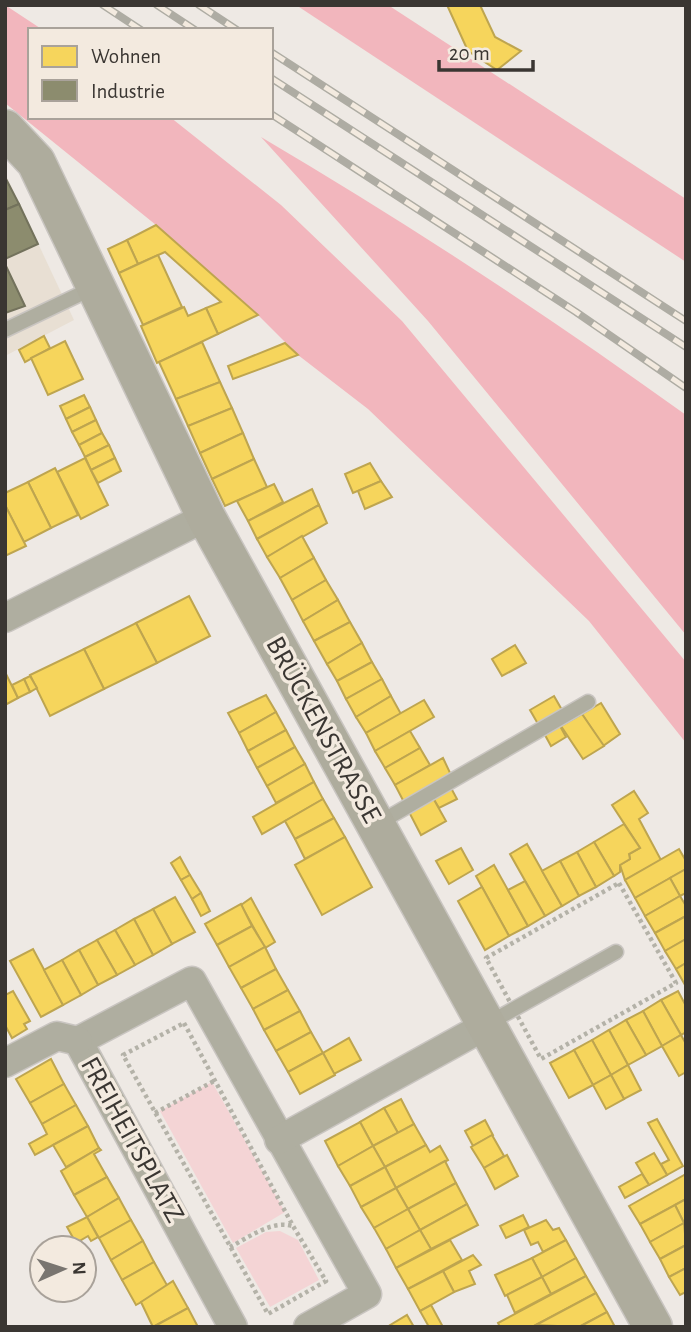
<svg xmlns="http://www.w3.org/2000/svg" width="691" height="1332" font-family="'Alegreya Sans',sans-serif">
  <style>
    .built { fill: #e8dfd3 }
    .green { fill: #f4d4d5 }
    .forest { fill: #f2b6bd }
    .homes { fill: #f6d55c; stroke: #bea54f; stroke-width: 2 }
    .industry { fill: #8c8c6e; stroke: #73725c; stroke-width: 2 }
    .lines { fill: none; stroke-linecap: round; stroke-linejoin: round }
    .lane-casing { stroke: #c9c5c1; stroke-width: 17 }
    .street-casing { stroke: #c9c5c1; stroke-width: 31 }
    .secondary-casing { stroke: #c9c5c1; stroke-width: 41 }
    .path { stroke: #b4b2a8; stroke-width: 4.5; stroke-dasharray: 3.5 3.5; stroke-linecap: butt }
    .lane { stroke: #afaea0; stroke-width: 14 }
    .street { stroke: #afaea0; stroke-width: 28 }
    .secondary { stroke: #aeac9d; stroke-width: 38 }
    .rail-casing { stroke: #aeaca3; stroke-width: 8 }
    .rail { stroke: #f3eadf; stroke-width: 5; stroke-dasharray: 16; stroke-linecap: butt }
    .labels { text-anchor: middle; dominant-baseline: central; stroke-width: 7; stroke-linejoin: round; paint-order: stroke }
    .street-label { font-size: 28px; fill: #3a3632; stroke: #f3eadf }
  </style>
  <rect width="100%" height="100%" fill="#eee9e4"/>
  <path class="built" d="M5 173 74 320 5 356Z"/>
  <g class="green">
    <path d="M212 1082 285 1212 233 1243 160 1111Z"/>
    <path d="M280 1231 298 1240 319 1280 270 1307 236 1248 266 1232Z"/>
  </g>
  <g class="forest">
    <path d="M5 5 43 30H30V117H170L281 205 402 321 686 662V743L589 621 368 409 298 355 258 315 156 225 5 103Z"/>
    <path d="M296 5H388L686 199V262Z"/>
    <path d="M261 137C407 223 549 316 686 415V635L428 321Z"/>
  </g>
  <g class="homes">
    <path d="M447 5H480L495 37 521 51 497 70 468 51Z"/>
    <path d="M156 225 258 315 218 334 206 308 221 302 165 252 138 264 127 240Z"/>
    <path d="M127 240 138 264 119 273 108 249Z"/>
    <path d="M158 255 182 307 143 325 119 273Z"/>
    <path d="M184 307 188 316 206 308 218 334 157 363 141 326Z"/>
    <path d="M44 336 50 348 25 362 19 350Z"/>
    <path d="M65 341 83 379 48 395 31 358Z"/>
    <path d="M202 342 220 382 176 399 159 362Z"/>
    <path d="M285 343 298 355 233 379 228 366Z"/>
    <path d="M220 382 232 408 188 426 176 399Z"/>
    <path d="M84 395 90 407 66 419 60 406Z"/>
    <path d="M90 407 96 420 72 432 66 419Z"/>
    <path d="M232 408 243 433 200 453 188 426Z"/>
    <path d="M96 420 102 433 79 445 72 432Z"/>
    <path d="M102 433 109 445 85 457 79 445Z"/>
    <path d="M243 433 254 459 212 479 200 453Z"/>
    <path d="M109 445 115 458 91 470 85 457Z"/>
    <path d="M85 458 108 505 81 519 57 472Z"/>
    <path d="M115 458 121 471 98 483 91 470Z"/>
    <path d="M254 459 267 487 225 506 212 479Z"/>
    <path d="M370 463 381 481 353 493 345 474Z"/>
    <path d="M55 468 78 515 51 528 28 482Z"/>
    <path d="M381 481 392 497 365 509 358 491Z"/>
    <path d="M28 482 51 528 24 542 5 505V493Z"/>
    <path d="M274 484 283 502 248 521 237 501Z"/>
    <path d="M312 489 319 505 257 539 248 521Z"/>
    <path d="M5 505 26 546 5 556Z"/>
    <path d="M319 505 327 523 267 557 257 539Z"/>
    <path d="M302 536 314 558 280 578 267 557Z"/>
    <path d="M314 558 326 580 292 600 280 578Z"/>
    <path d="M326 580 338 600 303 621 292 600Z"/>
    <path d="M189 596 210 636 157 663 136 623Z"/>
    <path d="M338 600 350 622 314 641 303 621Z"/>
    <path d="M350 622 362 643 327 664 314 641Z"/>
    <path d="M136 623 157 663 104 689 84 649Z"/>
    <path d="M362 643 372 662 337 681 327 664Z"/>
    <path d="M515 645 526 663 502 676 492 659Z"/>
    <path d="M84 649 104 689 50 716 30 675Z"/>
    <path d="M372 662 382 679 346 699 337 681Z"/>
    <path d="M5 672 18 698 5 705Z"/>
    <path d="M30 676 37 688 30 692 24 679Z"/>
    <path d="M24 679 30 692 18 698 12 685Z"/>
    <path d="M382 679 391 696 356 717 346 699Z"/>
    <path d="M266 695 276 712 239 733 228 713Z"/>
    <path d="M391 696 401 714 366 733 356 717Z"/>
    <path d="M554 696 562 710 538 724 530 710Z"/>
    <path d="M424 700 434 717 375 751 366 733Z"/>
    <path d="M601 703 620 734 603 746 582 714Z"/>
    <path d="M276 712 286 730 248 751 239 733Z"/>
    <path d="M582 714 604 746 583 759 561 726Z"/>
    <path d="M560 726 566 737 551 746 545 735Z"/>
    <path d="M286 730 295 747 257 768 248 751Z"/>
    <path d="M410 731 420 748 385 768 375 751Z"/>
    <path d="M295 747 305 764 267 786 257 768Z"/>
    <path d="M420 748 430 765 395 785 385 768Z"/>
    <path d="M443 758 452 777 405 804 395 785Z"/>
    <path d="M305 764 314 782 276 803 267 786Z"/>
    <path d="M314 782 323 799 262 834 253 817Z"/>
    <path d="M451 788 457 799 439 808 433 798Z"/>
    <path d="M634 791 648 813 639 819 661 860 625 880 620 865 630 859 629 854 640 848 612 805Z"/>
    <path d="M433 798 446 821 421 835 409 812Z"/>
    <path d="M323 799 334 818 295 839 285 821Z"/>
    <path d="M334 818 345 837 305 859 295 839Z"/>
    <path d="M624 824 640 848 629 854 630 859 620 865V872L614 876 594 842Z"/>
    <path d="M345 837 372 887 322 915 295 865Z"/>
    <path d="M594 842 614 876 596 887 577 852Z"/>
    <path d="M527 844 562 906 545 916 510 854Z"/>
    <path d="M461 848 473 870 449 884 436 861Z"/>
    <path d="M679 849 686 861V869L635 898 625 880Z"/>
    <path d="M577 852 596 887 579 896 560 861Z"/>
    <path d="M180 857 190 875 181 880 171 863Z"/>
    <path d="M560 861 579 896 562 906 542 871Z"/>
    <path d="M494 865 528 926 509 936 476 876Z"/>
    <path d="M686 869V893L680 896 670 878Z"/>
    <path d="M190 875 201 893 192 899 181 880Z"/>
    <path d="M670 878 680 896 645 916 635 898Z"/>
    <path d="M525 881 545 916 528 926 508 890Z"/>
    <path d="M482 887 509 936 485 950 458 901Z"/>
    <path d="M201 893 210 911 201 916 192 899Z"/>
    <path d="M680 896 686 906V916L655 933 645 916Z"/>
    <path d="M175 897 195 932 172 944 153 909Z"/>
    <path d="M251 898 275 942 265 948 241 905Z"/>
    <path d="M241 904 252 926 217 945 205 924Z"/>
    <path d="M153 909 172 944 153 955 134 919Z"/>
    <path d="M686 916V939L665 951 655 933Z"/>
    <path d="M134 919 153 955 135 965 115 930Z"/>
    <path d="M252 926 265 947 229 967 217 945Z"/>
    <path d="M115 930 135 965 117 975 97 940Z"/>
    <path d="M686 939V963L676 969 665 951Z"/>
    <path d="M97 940 117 975 98 985 79 950Z"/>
    <path d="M265 947 276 969 241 988 229 967Z"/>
    <path d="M33 949 63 1005 41 1017 10 961Z"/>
    <path d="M79 950 98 985 81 995 62 960Z"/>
    <path d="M62 960 81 995 63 1005 44 970Z"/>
    <path d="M686 963V985H685L676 969Z"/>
    <path d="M276 969 288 990 253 1009 241 988Z"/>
    <path d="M288 990 300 1011 264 1030 253 1009Z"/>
    <path d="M13 991 30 1021 24 1024 27 1029 12 1038 5 1025V995Z"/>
    <path d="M678 991 686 1006V1032L681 1035 661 1000Z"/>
    <path d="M661 1000 681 1035 662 1046 643 1011Z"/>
    <path d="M300 1011 311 1032 276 1051 264 1030Z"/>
    <path d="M643 1011 662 1046 646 1055 626 1020Z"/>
    <path d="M626 1020 646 1055 628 1065 609 1030Z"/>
    <path d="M609 1030 628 1065 611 1075 592 1040Z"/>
    <path d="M311 1032 323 1053 288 1072 276 1051Z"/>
    <path d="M681 1035 686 1044V1072L679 1076 662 1046Z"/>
    <path d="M349 1038 361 1060 334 1074 323 1053Z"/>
    <path d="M592 1040 611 1075 593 1085 574 1050Z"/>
    <path d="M574 1050 593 1085 569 1098 550 1063Z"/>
    <path d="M323 1053 335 1075 300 1094 288 1072Z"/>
    <path d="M51 1059 64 1084 30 1103 16 1079Z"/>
    <path d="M628 1065 641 1090 624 1099 611 1075Z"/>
    <path d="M611 1075 624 1099 606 1109 593 1085Z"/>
    <path d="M64 1084 76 1105 42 1124 30 1103Z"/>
    <path d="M401 1099 414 1124 398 1133 384 1108Z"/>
    <path d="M76 1105 88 1126 35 1155 29 1144 47 1134 42 1124Z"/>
    <path d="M384 1108 398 1133 373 1146 360 1122Z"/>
    <path d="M657 1119 683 1166 667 1175 661 1164 669 1160 648 1123Z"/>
    <path d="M485 1120 493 1135 473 1146 465 1131Z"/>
    <path d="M360 1122 373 1146 338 1166 325 1141Z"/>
    <path d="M414 1124 426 1145 385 1167 373 1146Z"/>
    <path d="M88 1126 99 1148 66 1167 53 1145Z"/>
    <path d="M492 1135 504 1156 484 1168 471 1147Z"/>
    <path d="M426 1145 430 1152 440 1146 448 1160 396 1188 385 1167Z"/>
    <path d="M373 1146 385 1167 350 1186 338 1166Z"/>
    <path d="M99 1148 101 1150 94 1154 107 1177 74 1195 61 1171Z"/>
    <path d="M654 1153 667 1175 649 1185 636 1163Z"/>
    <path d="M507 1155 518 1176 495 1189 484 1168Z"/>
    <path d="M445 1161 456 1183 408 1209 396 1188Z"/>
    <path d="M385 1167 396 1188 361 1207 350 1186Z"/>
    <path d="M642 1174 649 1185 625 1198 619 1187Z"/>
    <path d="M686 1174V1199L640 1224 629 1206Z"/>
    <path d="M107 1177 119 1198 87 1217 74 1195Z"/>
    <path d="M456 1183 467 1204 420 1230 408 1209Z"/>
    <path d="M396 1188 408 1209 374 1228 361 1207Z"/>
    <path d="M119 1198 131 1220 99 1238 87 1217Z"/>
    <path d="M686 1199V1222L684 1223 675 1205Z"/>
    <path d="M467 1204 478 1225 431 1249 420 1230Z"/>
    <path d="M675 1205 684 1223 650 1242 640 1224Z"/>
    <path d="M408 1209 420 1230 386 1249 374 1228Z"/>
    <path d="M523 1215 529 1227 506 1238 500 1226Z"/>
    <path d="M87 1217 98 1237 91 1241 88 1236 76 1243 67 1227Z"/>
    <path d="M131 1220 143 1241 111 1260 99 1238Z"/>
    <path d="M546 1220 553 1230 559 1228 566 1240 543 1252 538 1242 531 1245 524 1230Z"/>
    <path d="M684 1223 686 1245 660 1259 650 1242Z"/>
    <path d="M420 1230 431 1249 396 1268 386 1249Z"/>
    <path d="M450 1240 462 1260 408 1289 396 1268Z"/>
    <path d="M566 1240 576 1258 542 1277 532 1258Z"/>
    <path d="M143 1241 154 1262 122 1280 111 1260Z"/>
    <path d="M686 1245V1268L669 1277 660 1259Z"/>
    <path d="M473 1255 481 1265 469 1271 475 1284 454 1292 443 1271Z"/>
    <path d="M532 1258 542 1277 505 1296 495 1275Z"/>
    <path d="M576 1258 586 1276 551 1294 542 1277Z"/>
    <path d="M154 1262 168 1287 136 1305 122 1280Z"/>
    <path d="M686 1268V1292L680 1295 669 1277Z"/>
    <path d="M443 1271 454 1292 420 1311 408 1289Z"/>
    <path d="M586 1276 596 1293 532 1327H500L498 1323Z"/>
    <path d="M542 1277 551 1294 515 1313 507 1295Z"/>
    <path d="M173 1281 188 1308 153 1327 141 1302Z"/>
    <path d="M596 1293 607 1312 579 1327 536 1325Z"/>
    <path d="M431 1305 443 1327H429L420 1311Z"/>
    <path d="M188 1308 198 1327H153Z"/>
    <path d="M607 1312 615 1327H579Z"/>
    <path d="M407 1315 414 1327H387Z"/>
  </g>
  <g class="industry">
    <path d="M5 177 19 204 5 210Z"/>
    <path d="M19 204 38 244 5 259V210Z"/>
    <path d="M5 264 25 306 5 313Z"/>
  </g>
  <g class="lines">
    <g class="lane-casing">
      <g id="lane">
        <path d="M5 330 95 287"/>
        <path d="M377 824 588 702"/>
        <path d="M489 1023 616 952"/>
      </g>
    </g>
    <g class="street-casing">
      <g id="street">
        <path d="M5 618 206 517"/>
        <path d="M78 1041 192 981 367 1294 308 1327"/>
        <path d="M78 1041 233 1327"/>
        <path d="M5 1063 57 1036 78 1041"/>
        <path d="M279 1140 485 1026"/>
      </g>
    </g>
    <g class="secondary-casing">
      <path id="secondary" d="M5 129 36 162 206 517 653 1327"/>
    </g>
    <g class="path">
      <path d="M619 883 676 983 541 1059 486 958Z"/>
      <path d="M184 1023 293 1226 326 1281 268 1314 123 1055Z"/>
      <path d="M155 1113 214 1081"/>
      <path d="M230 1247C248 1238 271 1220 292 1226"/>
    </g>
    <use href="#lane" class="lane"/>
    <use href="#street" class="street"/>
    <use href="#secondary" class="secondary"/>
    <g class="rail-casing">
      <g id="rail">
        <path d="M103 5 141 30"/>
        <path d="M157 5 195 30"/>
        <path d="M199 5 237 30"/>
        <path d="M271 52 686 321"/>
        <path d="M271 78 686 347"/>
        <path d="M271 114 576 312 686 388"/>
      </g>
    </g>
    <use href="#rail" class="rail"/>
  </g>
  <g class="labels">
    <g class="street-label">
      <text transform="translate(323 730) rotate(61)">BRÜCKENSTRASSE</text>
      <text transform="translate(132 1140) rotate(61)">FREIHEITSPLATZ</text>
    </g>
  </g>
  <rect width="691" height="1332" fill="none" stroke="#3a3632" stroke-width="14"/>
  <rect x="28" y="28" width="245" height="91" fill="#f3eadf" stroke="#a9a29a" stroke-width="2"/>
  <rect x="42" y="46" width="35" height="21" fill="#f6d55c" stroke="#a9a29a" stroke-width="2"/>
  <text x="91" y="63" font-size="21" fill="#3a3632">Wohnen</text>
  <rect x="42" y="80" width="35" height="21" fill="#8c8c6e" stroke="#a9a29a" stroke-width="2"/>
  <text x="91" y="98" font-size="21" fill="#3a3632">Industrie</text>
  <g transform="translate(63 1269) rotate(87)"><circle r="33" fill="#f3eadf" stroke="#a9a29a" stroke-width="2"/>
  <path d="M0-5L12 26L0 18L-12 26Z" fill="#797570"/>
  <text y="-10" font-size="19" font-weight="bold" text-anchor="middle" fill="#3a3632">N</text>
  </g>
  <path d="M439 60v10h94v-10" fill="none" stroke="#3a3632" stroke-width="3.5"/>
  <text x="449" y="60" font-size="21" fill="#3a3632" stroke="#f3eadf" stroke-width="5" paint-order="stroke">20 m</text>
</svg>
